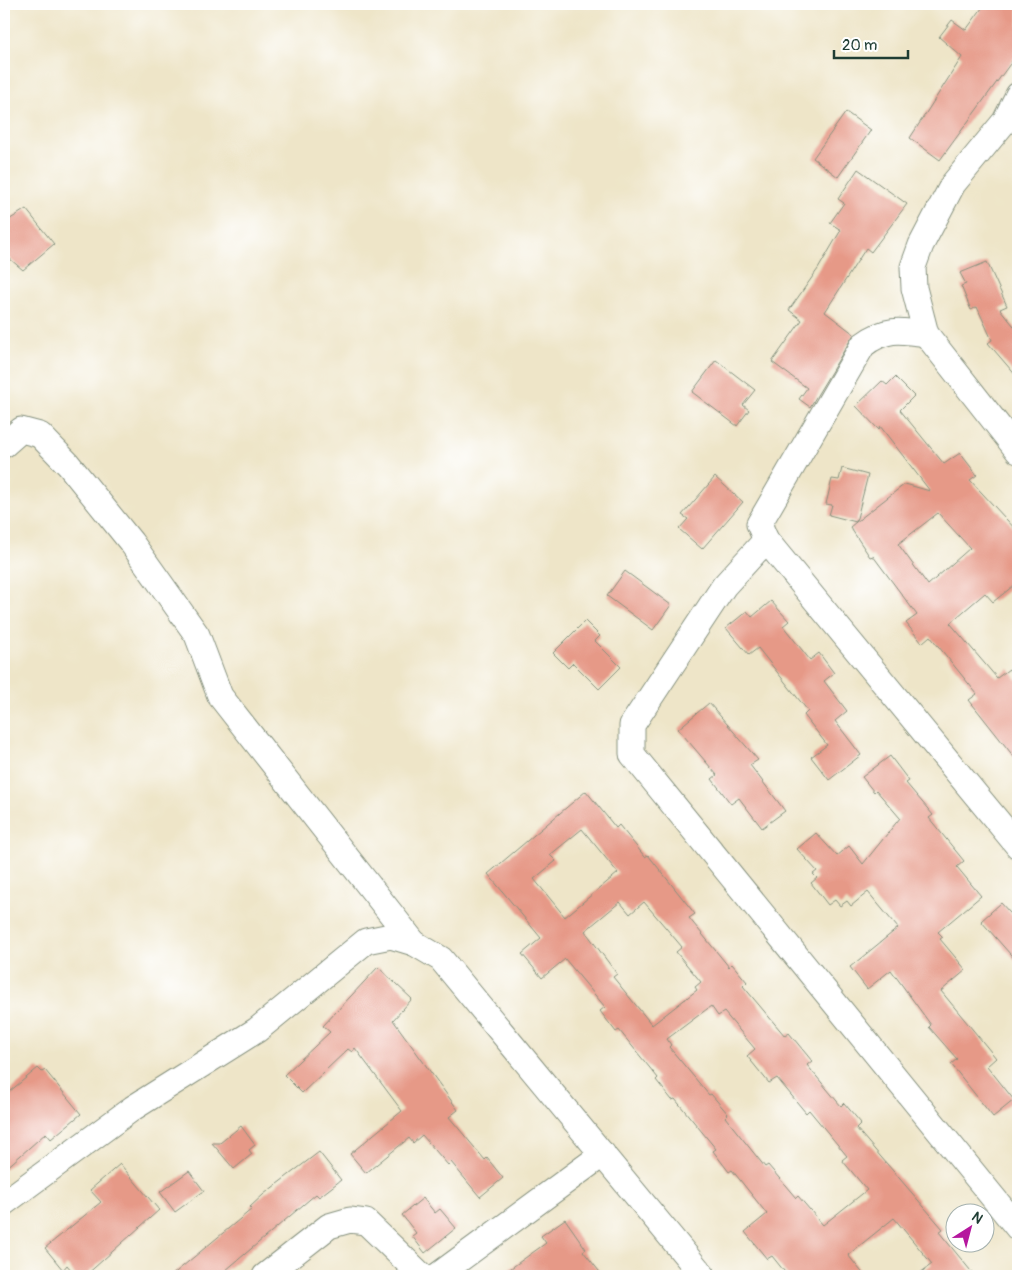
<svg xmlns="http://www.w3.org/2000/svg" width="1022" height="1280" font-family="Pangolin,sans-serif">
  <style>
    .building { fill: #e69987; fill-rule: evenodd }
    .lines { fill: none; stroke-linecap: round; stroke-linejoin: round }
    .street-casing { stroke: #86917e; stroke-width: 27 }
    .street { stroke: #fff; stroke-width: 25 }
  </style>
  <rect width="100%" height="100%" fill="#fff"/>
  <filter id="ink" filterUnits="userSpaceOnUse"><feTurbulence type="fractalNoise" baseFrequency=".02" numOctaves="2"/><feDisplacementMap in="SourceGraphic" scale="10" xChannelSelector="R" yChannelSelector="G"/><feConvolveMatrix kernelMatrix="1 2 1 2 8 2 1 2 1" color-interpolation-filters="sRGB"/></filter>
  <filter id="wash" filterUnits="userSpaceOnUse"><feTurbulence type="fractalNoise" baseFrequency=".0096" numOctaves="4" result="noise"/><feDisplacementMap in="SourceGraphic" scale="20" xChannelSelector="R" yChannelSelector="G"/><feGaussianBlur stdDeviation="1.12" result="paint"/><feColorMatrix in="noise" values="0 0 0 0 0 0 0 0 0 0 0 0 0 0 0 0 0 1.4 0 .05"/><feComposite in="paint" operator="in"/></filter>
  <g filter="url(#wash)">
    <rect width="100%" height="100%" fill="#eee5c8"/>
    <g id="blocks">
      <g class="building">
        <path d="M985 4H1018V53L940 160 910 138 962 57 939 37 952 20 966 30Z"/>
        <path d="M846 112 871 130 838 177 813 158Z"/>
        <path d="M858 169 907 204 871 252 866 248 825 312 854 334 810 407 799 399 807 388 772 362 802 320 789 310 818 269 841 230 830 223 844 203 838 199Z"/>
        <path d="M26 209 54 244 23 270 4 254V223Z"/>
        <path d="M987 262 1007 306 1000 309 1018 331V378L988 343 992 340 977 307 971 310 961 286 966 284 960 273Z"/>
        <path d="M716 360 755 390 743 405 749 410 737 426 692 392Z"/>
        <path d="M895 377 914 396 900 410 944 464 960 453 977 475 970 480 1018 532V582L993 602 985 593 950 623 997 678 1009 669 1018 681V762L969 700 977 694 930 636 922 643 906 623 917 615 873 556 870 557 850 527 856 522 829 515 832 505 826 504 832 479 839 480 842 468 868 475 856 522 905 484 930 491 880 426 879 430 856 406 882 381 887 385ZM938 513 970 548 928 585 898 544Z"/>
        <path d="M715 477 743 502 702 549 679 529 688 519 682 515Z"/>
        <path d="M625 571 671 605 653 630 607 596Z"/>
        <path d="M771 601 789 621 783 626 810 660 819 653 834 673 824 681 847 711 835 721 861 755 829 780 811 757 827 745 804 715 808 711 758 648 749 655 726 628 747 611 752 617Z"/>
        <path d="M585 621 600 636 595 641 621 667 599 689 573 663 568 668 553 653Z"/>
        <path d="M709 703 758 760 750 765 785 811 762 828 739 798 731 804 712 779 717 775 678 729Z"/>
        <path d="M890 756 909 781 906 783 933 815 929 818 964 861 957 867 981 896 938 932 943 937 940 939 966 970 941 991 996 1058 987 1066 1014 1100 993 1117 951 1064 957 1059 929 1027 931 1025 891 970 867 989 850 967 898 928 868 892 851 906 847 901 840 906 835 900 828 905 811 883 817 878 813 874 817 871 797 849 816 833 837 856 849 846 863 864 900 818 876 790 874 792 862 777Z"/>
        <path d="M586 791 616 828 619 825 645 857 648 855 695 914 689 918 729 967 732 964 747 982 743 986 785 1036 789 1033 812 1061 807 1065 841 1106 844 1103 861 1123 856 1128 943 1229 939 1232 975 1276H916L932 1264 894 1218 848 1255 865 1276H788L772 1256 767 1259 745 1232 767 1214 732 1170 729 1172 713 1151 716 1149 675 1099 672 1100 656 1080 658 1078 619 1030 616 1032 600 1011 605 1007 565 959 542 978 522 954 541 938 488 874ZM582 829 618 873 565 917 534 879 556 861 550 855ZM620 902 630 914 644 902 682 947 676 952 701 982 695 987 697 990 652 1025 613 977 617 974 585 931ZM711 1006 718 1016 724 1012 755 1049 747 1056 769 1083 777 1078 806 1113 809 1110 847 1156 842 1160 867 1190 823 1225 798 1196 796 1198 768 1165 765 1167 725 1117 728 1114 711 1094 709 1095 669 1047 671 1045 667 1039Z"/>
        <path d="M1001 903 1018 922V963L981 921Z"/>
        <path d="M378 967 412 999 393 1020 458 1110 449 1117 485 1160 487 1158 503 1178 480 1197 451 1162 448 1165 422 1135 413 1143 409 1138 366 1173 350 1154 402 1111 355 1048 352 1052 348 1049 302 1093 284 1075 330 1032 323 1026Z"/>
        <path d="M38 1068 42 1072 45 1070 81 1114 51 1139 46 1133 4 1170V1096Z"/>
        <path d="M241 1126 255 1145 249 1150 252 1154 234 1169 212 1143H220Z"/>
        <path d="M319 1152 341 1180 319 1197 316 1194 219 1276H171L252 1209 250 1207 264 1194Z"/>
        <path d="M120 1164 159 1210 85 1276H76L67 1265 63 1270 45 1248 101 1202 90 1190Z"/>
        <path d="M189 1171 204 1191 175 1212 160 1192Z"/>
        <path d="M423 1198 435 1213 440 1209 456 1228 425 1253 412 1236 416 1233 402 1215Z"/>
        <path d="M565 1219 586 1249 583 1251 603 1276H500L546 1243 541 1236Z"/>
      </g>
    </g>
  </g>
  <g filter="url(#ink)">
    <use href="#blocks" fill-opacity="0" stroke="#86917e" stroke-width="1"/>
    <g class="lines">
      <g class="street-casing">
        <g id="street">
          <path d="M1018 95 1005 121 953 184 921 245 913 267 914 288 926 334 1018 451"/>
          <path d="M926 334C899 330 885 328 863 345L759 524 766 540 1018 846"/>
          <path d="M4 445 21 430 40 435 68 464 131 542 197 635 220 696 414 943"/>
          <path d="M766 540 724 586 632 725V754L1018 1228"/>
          <path d="M4 1203 133 1108 257 1030 366 941 391 936 414 943 441 959 703 1276"/>
          <path d="M265 1276 329 1226 350 1220 366 1222 422 1276"/>
          <path d="M437 1276 603 1154"/>
        </g>
      </g>
      <use href="#street" class="street"/>
    </g>
  </g>
  <rect width="1022" height="1280" fill="none" stroke="#fff" stroke-width="20"/>
  <g transform="translate(970 1228) rotate(36)"><circle r="24" fill="#ffffff" stroke="#a5b1ae"/>
  <path d="M0-4L9 19L0 12L-9 19Z" fill="#b5179e"/>
  <text y="-8" font-size="14" font-weight="bold" text-anchor="middle" fill="#1f3d34">N</text>
  </g>
  <path d="M834 50v8h74v-8" fill="none" stroke="#1f3d34" stroke-width="2.5"/>
  <text x="842" y="50" font-size="15" fill="#1f3d34" stroke="#ffffff" stroke-width="4" paint-order="stroke">20 m</text>
</svg>
